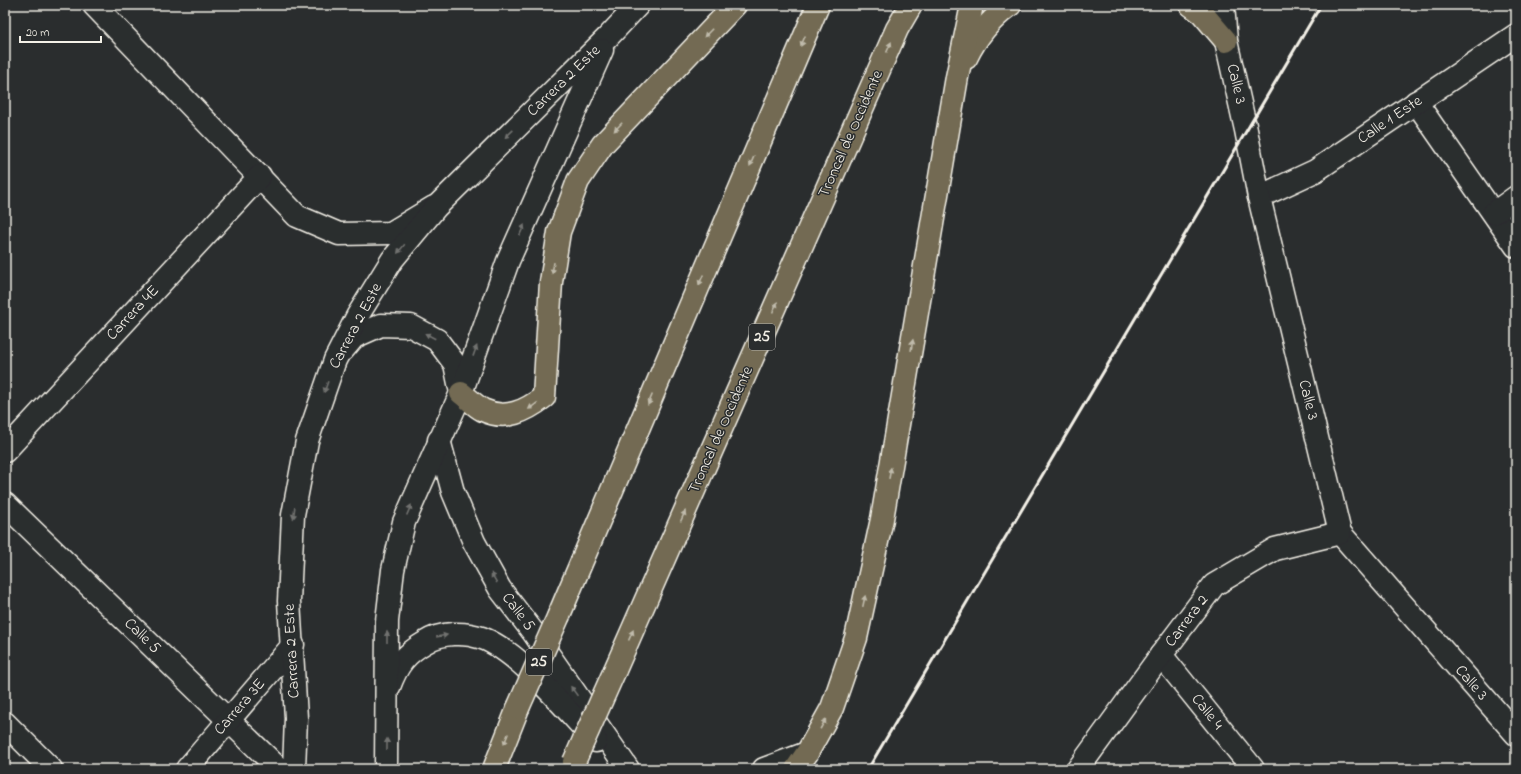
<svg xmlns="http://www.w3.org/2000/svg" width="1521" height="774" font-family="'Indie Flower',sans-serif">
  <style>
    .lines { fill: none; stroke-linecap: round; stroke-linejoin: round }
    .minor-casing { stroke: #f4f1e8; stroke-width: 25 }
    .tertiary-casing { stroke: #f4f1e8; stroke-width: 25 }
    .trunk-casing { stroke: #f4f1e8; stroke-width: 25 }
    .minor { stroke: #2a2d2e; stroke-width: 22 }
    .tertiary { stroke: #2a2d2e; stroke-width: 22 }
    .trunk { stroke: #736b52; stroke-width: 22 }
    .rail { stroke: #f4f1e8; stroke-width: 3 }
    .trunk-bridge-casing { stroke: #f4f1e8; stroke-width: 25; stroke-linecap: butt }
    .trunk-bridge { stroke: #736b52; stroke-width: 22 }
    .oneway { fill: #c0bbac }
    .oneway2 { fill: #71726f }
    .labels { text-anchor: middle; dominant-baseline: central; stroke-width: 3; stroke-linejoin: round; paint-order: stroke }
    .shield { fill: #2a2d2e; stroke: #b7b6b0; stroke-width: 1 }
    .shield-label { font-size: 15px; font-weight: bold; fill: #f4f1e8 }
    .street-label { font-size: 16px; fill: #f4f1e8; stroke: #2a2d2e }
  </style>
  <rect width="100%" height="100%" fill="#2a2d2e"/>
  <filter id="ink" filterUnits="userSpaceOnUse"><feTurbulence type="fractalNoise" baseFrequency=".025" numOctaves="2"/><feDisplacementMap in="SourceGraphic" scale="8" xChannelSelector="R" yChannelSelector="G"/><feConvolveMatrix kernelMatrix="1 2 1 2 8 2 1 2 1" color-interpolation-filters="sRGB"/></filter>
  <g filter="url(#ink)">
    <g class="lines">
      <g class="minor-casing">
        <g id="minor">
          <path d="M94 5 297 216 339 234 391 233 434 207"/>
          <path d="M1416 102 1516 246"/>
          <path d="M1259 197 1315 171 1516 35"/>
          <path d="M1494 213 1516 197"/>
          <path d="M5 451 260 176"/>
          <path d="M5 504 279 769"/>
          <path d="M1340 533 1516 734"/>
          <path d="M1161 655 1253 769"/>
          <path d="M5 723 51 769"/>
          <path d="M187 769 293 645"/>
        </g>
      </g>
      <g class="tertiary-casing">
        <g id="tertiary">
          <path d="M343 350 354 337 381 325 411 326 437 340 455 364 461 393"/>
          <path d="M439 440 453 492 474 542 500 589 533 632 628 769"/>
          <path d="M389 687C397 665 405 654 426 642 441 632 465 632 482 638 520 652 567 711 596 741"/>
          <path d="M294 769 296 718 289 601 293 515 307 441 335 360 358 315 392 260 436 207 607 38 638 5"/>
          <path d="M386 769 387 621 393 570 404 522 461 393 508 261 602 50"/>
          <path d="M764 769 807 753"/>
          <path d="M1078 769 1161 655 1214 585 1275 549 1340 533 1259 197 1246 130 1226 41 1223 5"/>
        </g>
      </g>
      <g class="trunk-casing">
        <g id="trunk">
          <path d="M1191 5 1202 13 1226 41"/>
          <path d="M966 58C976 37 991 19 1010 5"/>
          <path d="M461 393C468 398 475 406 483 410 506 421 526 411 544 397L551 282 559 232 578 181 603 144 735 5"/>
          <path d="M559 615 818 5"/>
          <path d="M615 670 897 29 911 5"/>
          <path d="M494 769 518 708"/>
          <path d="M796 769 807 753 832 708 856 638 882 519 957 77 972 5"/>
        </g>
      </g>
      <use href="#minor" class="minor"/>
      <use href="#tertiary" class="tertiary"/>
      <use href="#trunk" class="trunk"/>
      <path class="rail" d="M868 769 1321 5"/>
      <g class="trunk-bridge-casing">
        <g id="trunk-bridge">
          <path d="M518 708 559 615"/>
          <path d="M574 762 615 670"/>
        </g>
      </g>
      <use href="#trunk-bridge" class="trunk-bridge"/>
    </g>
    <defs><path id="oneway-solid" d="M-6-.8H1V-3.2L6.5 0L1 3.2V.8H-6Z"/></defs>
    <g class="oneway">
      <use href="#oneway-solid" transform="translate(708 33) rotate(134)"/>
      <use href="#oneway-solid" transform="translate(803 41) rotate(113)"/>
      <use href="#oneway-solid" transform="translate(889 47) rotate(-66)"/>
      <use href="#oneway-solid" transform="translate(618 127) rotate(134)"/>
      <use href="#oneway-solid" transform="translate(752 161) rotate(113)"/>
      <use href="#oneway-solid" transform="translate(553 268) rotate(100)"/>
      <use href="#oneway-solid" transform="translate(701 280) rotate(113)"/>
      <use href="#oneway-solid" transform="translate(775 307) rotate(-66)"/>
      <use href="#oneway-solid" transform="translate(912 345) rotate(-80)"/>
      <use href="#oneway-solid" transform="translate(650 400) rotate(113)"/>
      <use href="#oneway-solid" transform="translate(533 406) rotate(144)"/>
      <use href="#oneway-solid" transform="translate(890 473) rotate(-80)"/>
      <use href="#oneway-solid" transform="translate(683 516) rotate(-66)"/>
      <use href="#oneway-solid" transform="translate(864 601) rotate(-78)"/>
      <use href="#oneway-solid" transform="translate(631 635) rotate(-66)"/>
      <use href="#oneway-solid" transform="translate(823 724) rotate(-61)"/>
      <use href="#oneway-solid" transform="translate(506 739) rotate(112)"/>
    </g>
    <g class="oneway2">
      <use href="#oneway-solid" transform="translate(509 134) rotate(136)"/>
      <use href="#oneway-solid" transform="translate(522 230) rotate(-66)"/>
      <use href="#oneway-solid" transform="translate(401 249) rotate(129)"/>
      <use href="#oneway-solid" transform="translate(430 336) rotate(-152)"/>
      <use href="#oneway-solid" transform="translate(475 351) rotate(-70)"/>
      <use href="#oneway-solid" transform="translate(326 387) rotate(109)"/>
      <use href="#oneway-solid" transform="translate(409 510) rotate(-67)"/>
      <use href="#oneway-solid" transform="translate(294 513) rotate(98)"/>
      <use href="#oneway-solid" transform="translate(494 578) rotate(-120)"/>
      <use href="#oneway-solid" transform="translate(442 636) rotate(-10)"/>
      <use href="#oneway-solid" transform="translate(387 637) rotate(-90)"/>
      <use href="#oneway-solid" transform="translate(574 691) rotate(-125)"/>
      <use href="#oneway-solid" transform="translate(387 744) rotate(-90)"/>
    </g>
  </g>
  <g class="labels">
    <g class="shield">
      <rect x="749" y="324" width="26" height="26" rx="3"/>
      <rect x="526" y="649" width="26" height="26" rx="3"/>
    </g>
    <g class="shield-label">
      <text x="762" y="337">25</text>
      <text x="539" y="662">25</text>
    </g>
    <g class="street-label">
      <text transform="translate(564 81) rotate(-44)">Carrera 2 Este</text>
      <text transform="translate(1236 84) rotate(77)">Calle 3</text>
      <text transform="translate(1390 120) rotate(-34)">Calle 1 Este</text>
      <text transform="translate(851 134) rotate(-66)">Troncal de Occidente</text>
      <text transform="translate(133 313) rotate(-47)">Carrera 4E</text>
      <text transform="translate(356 326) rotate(-62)">Carrera 2 Este</text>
      <text transform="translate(1308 400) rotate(76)">Calle 3</text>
      <text transform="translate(721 430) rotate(-66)">Troncal de Occidente</text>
      <text transform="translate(518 612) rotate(53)">Calle 5</text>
      <text transform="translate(1187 621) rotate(-53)">Carrera 2</text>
      <text transform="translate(142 636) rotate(44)">Calle 5</text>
      <text transform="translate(292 651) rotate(-93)">Carrera 2 Este</text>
      <text transform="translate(1471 683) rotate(49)">Calle 3</text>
      <text transform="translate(240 707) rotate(-49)">Carrera 3E</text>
      <text transform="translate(1207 712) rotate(51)">Calle 4</text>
    </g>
  </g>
  <rect width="1521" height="774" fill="none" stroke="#2a2d2e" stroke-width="20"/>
  <rect x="10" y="10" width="1501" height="754" fill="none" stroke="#f4f1e8" stroke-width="1.5" filter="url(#ink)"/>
  <path d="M20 36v6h81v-6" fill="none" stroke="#f4f1e8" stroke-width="2"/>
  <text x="26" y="36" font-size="12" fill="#f4f1e8" stroke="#2a2d2e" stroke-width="3" paint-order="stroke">20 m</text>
</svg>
